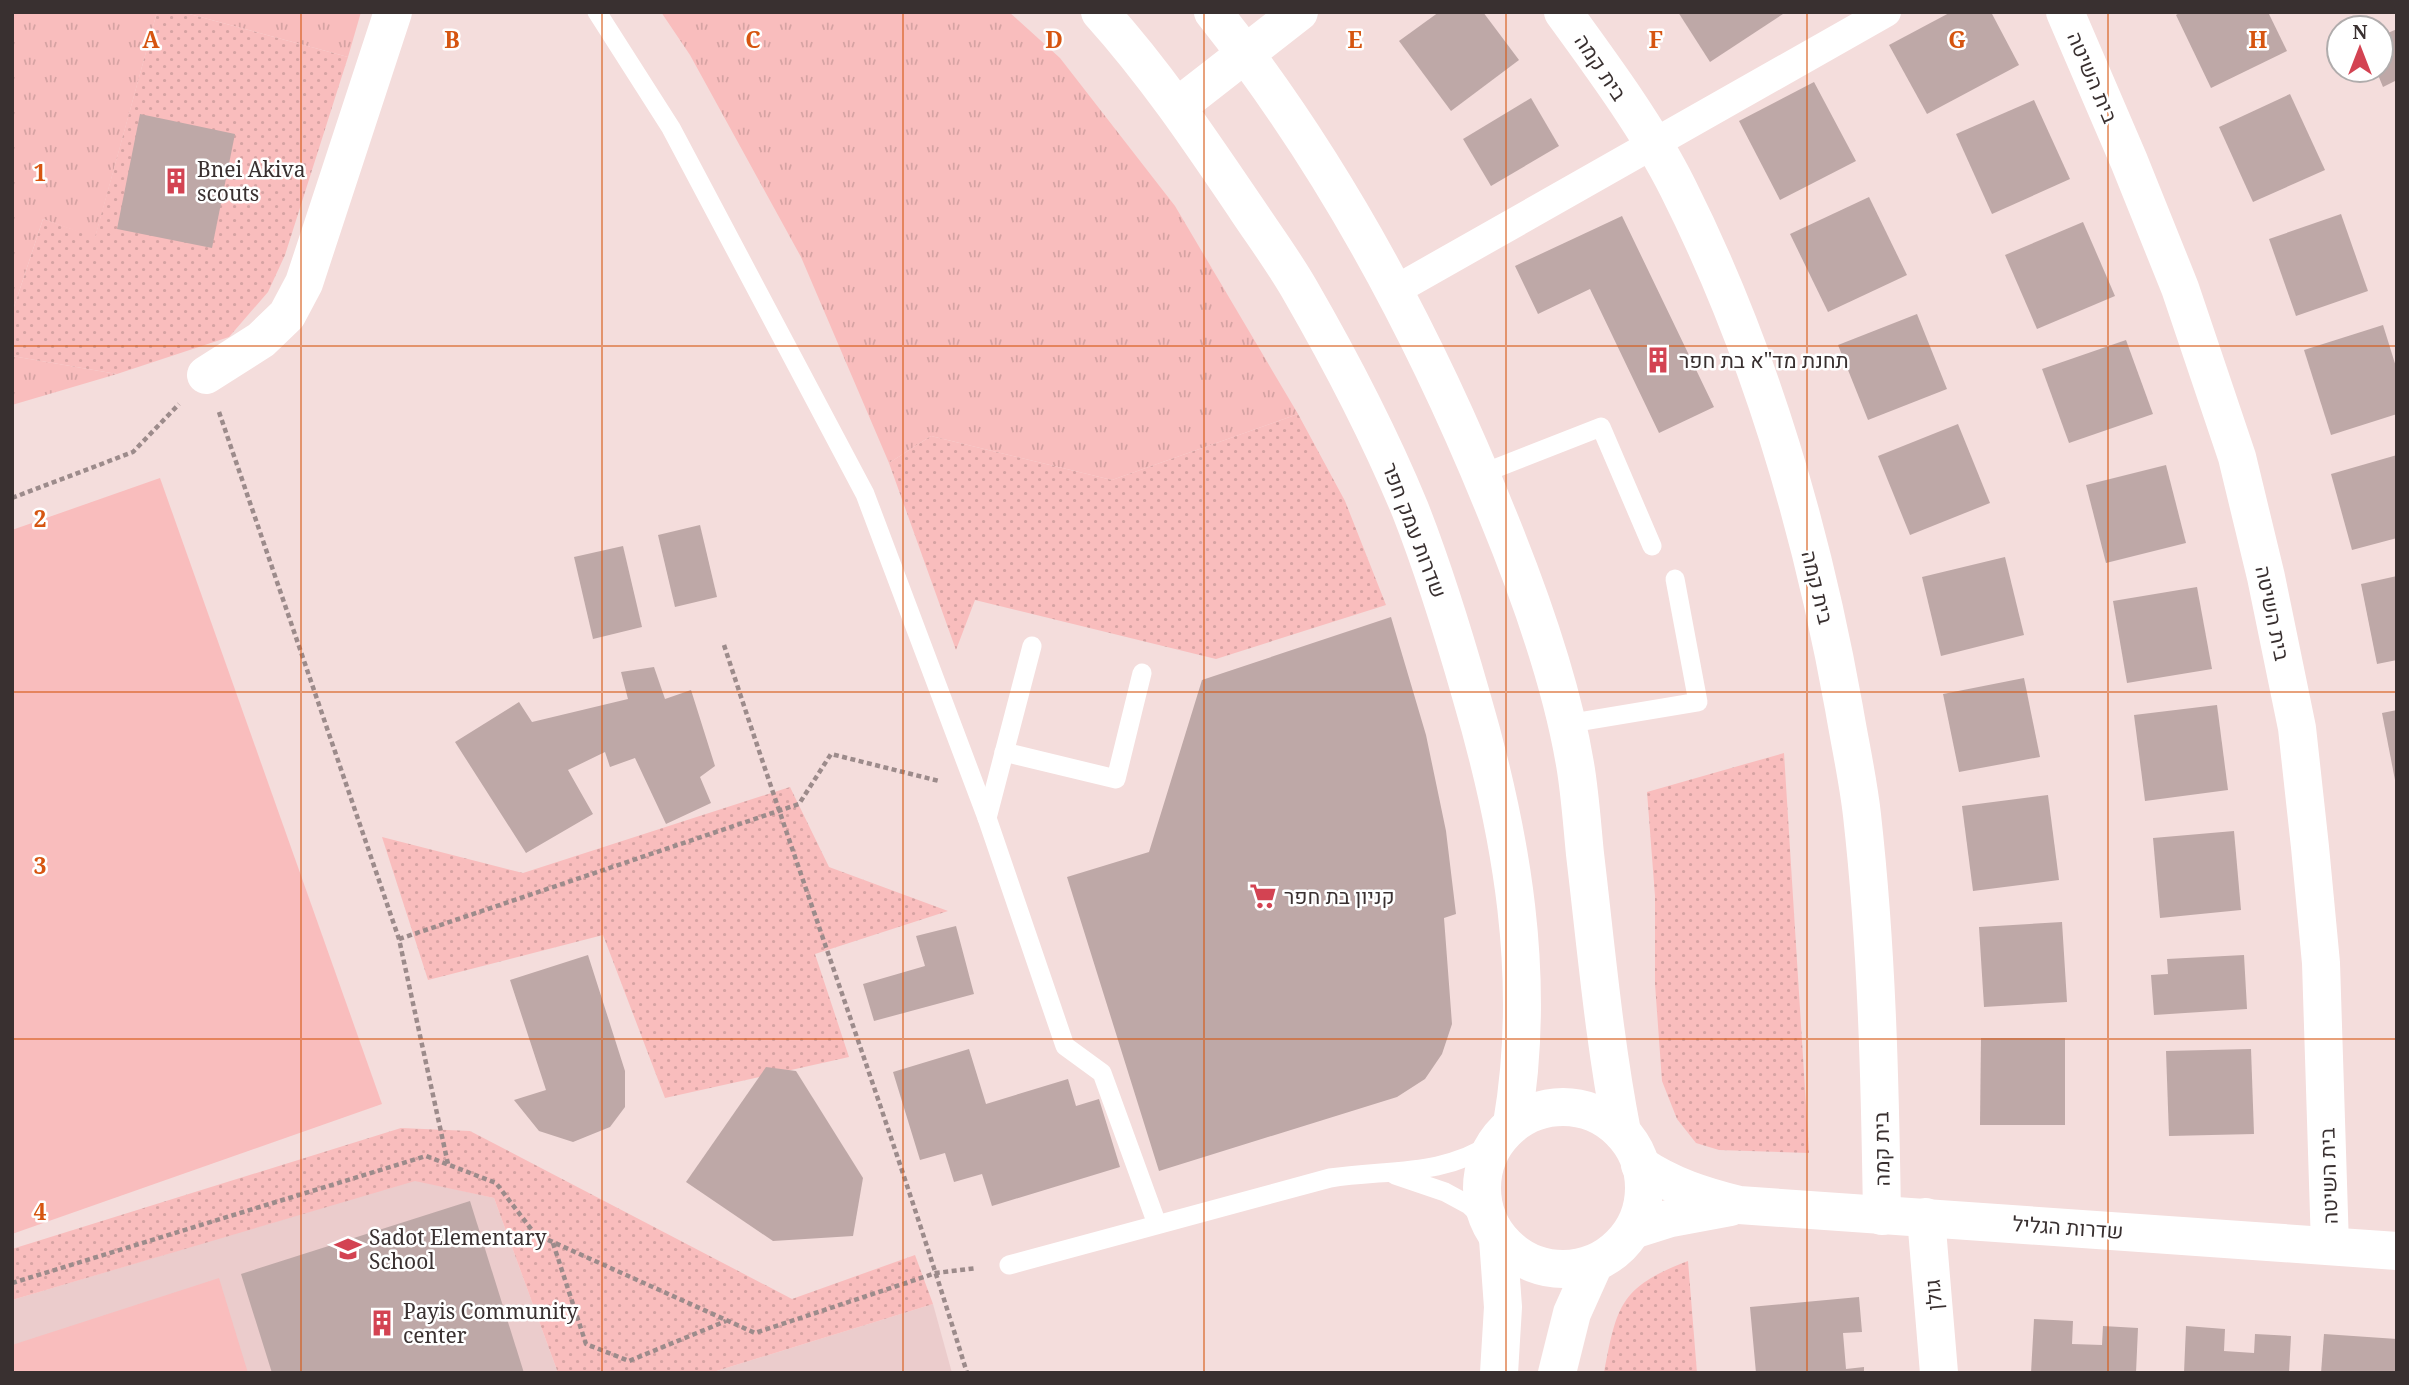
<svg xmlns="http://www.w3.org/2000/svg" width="2409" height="1385" font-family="'Noto Serif',Heebo,serif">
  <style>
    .built { fill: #ebcccc }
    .grass { fill: url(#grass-tufts) }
    .park { fill: url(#park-dots) }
    .garden { fill: #f9bdbd }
    .building { fill: #bea8a7 }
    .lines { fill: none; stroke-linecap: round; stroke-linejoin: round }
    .path { stroke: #9c8b8b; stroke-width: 4.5; stroke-dasharray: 5 3.5; stroke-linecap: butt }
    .service { stroke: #fff; stroke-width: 19 }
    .pedestrian { stroke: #fff; stroke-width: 30 }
    .minor { stroke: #fff; stroke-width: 38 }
    .tertiary { stroke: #fff; stroke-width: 38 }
    .grid { fill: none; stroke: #d65510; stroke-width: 2; stroke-opacity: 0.55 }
    .labels { text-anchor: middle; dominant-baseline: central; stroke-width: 5; stroke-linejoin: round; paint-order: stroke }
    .street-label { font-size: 21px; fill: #393030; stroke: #fff }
    .poi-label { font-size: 21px; fill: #393030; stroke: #fff; text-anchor: start }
    .grid-label { font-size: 23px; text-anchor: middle; font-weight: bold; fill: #d65510; stroke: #fff; stroke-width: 5; stroke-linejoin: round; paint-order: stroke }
  </style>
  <defs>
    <pattern id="grass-tufts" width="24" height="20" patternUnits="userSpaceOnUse" patternTransform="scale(1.75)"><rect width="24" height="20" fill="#f9bdbd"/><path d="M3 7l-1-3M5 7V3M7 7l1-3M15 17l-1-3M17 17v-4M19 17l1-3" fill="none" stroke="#d6a3a3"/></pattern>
    <pattern id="park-dots" width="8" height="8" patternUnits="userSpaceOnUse" patternTransform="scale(1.75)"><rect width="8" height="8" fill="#f9bdbd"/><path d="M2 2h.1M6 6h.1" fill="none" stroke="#d6a3a3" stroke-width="1.8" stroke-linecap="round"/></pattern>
  </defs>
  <rect width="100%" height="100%" fill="#f4dddc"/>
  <g class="built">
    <path d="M415 1180 494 1198 558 1373H12V1300Z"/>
    <path d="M933 1304 952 1373H710Z"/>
  </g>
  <g class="grass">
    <path d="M12 12H157L95 238 43 219 12 313Z"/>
    <path d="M182 12H361L348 57Z"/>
    <path d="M661 12H1009L1060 58 1175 206 1298 414 1112 480 931 436 889 463 801 257 690 55Z"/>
    <path d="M12 356 117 374 12 405Z"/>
  </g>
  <g class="park">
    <path d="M157 12H182L348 57 285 255 268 292 229 337 117 374 12 356V313L43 219 95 237Z"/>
    <path d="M1298 414 1345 501 1386 605 1216 659 975 600 956 650 889 463 931 436 1112 480Z"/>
    <path d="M1784 753 1809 1153 1719 1150 1696 1143 1677 1119 1662 1081 1655 984V896L1647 792Z"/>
    <path d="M790 787 829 867 948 911 815 954 849 1057 665 1098 603 935 428 980 382 837 523 873Z"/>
    <path d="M401 1128 470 1131 792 1299 915 1255 933 1304 710 1373H558L494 1198 415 1181 12 1300V1249Z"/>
    <path d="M1688 1261 1697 1373H1604C1617 1305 1620 1287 1688 1261Z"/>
  </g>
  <g class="garden">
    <path d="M160 478 382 1104 12 1234V530Z"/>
    <path d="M219 1278 248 1373H12V1345Z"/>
  </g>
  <g class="building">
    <path d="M1439 12H1483L1519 60 1451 111 1399 41Z"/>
    <path d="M1678 12H1786L1710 62Z"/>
    <path d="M1951 12H1991L2019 65 1927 114 1889 45Z"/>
    <path d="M2181 12H2268L2287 51 2211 88 2176 15Z"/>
    <path d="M2397 29V80L2383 87 2376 70H2381V36Z"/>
    <path d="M1814 82 1856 161 1780 200 1739 121Z"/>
    <path d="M2290 94 2325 170 2253 202 2219 127Z"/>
    <path d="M1531 98 1559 146 1491 186 1463 139Z"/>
    <path d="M2034 100 2070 179 1992 214 1956 134Z"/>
    <path d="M140 114 235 134 212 248 117 229Z"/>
    <path d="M1869 197 1907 275 1828 312 1790 234Z"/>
    <path d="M2341 214 2368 291 2296 316 2269 239Z"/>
    <path d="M1622 216 1714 407 1659 433 1590 289 1538 314 1515 266Z"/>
    <path d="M2083 222 2115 296 2037 329 2005 255Z"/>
    <path d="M1917 314 1947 389 1868 420 1838 345Z"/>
    <path d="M2383 325 2397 370V414L2331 435 2304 350Z"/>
    <path d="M2126 340 2153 414 2069 443 2042 369Z"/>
    <path d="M1958 424 1990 503 1910 535 1878 456Z"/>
    <path d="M2397 455V538L2352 550 2331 474Z"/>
    <path d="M2166 465 2186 543 2106 563 2086 485Z"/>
    <path d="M700 525 717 597 675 607 658 535Z"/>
    <path d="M623 546 642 627 593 639 574 557Z"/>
    <path d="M2005 557 2024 635 1941 656 1922 577Z"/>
    <path d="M2397 576V660L2377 664 2361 584Z"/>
    <path d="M2197 587 2212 669 2127 683 2113 601Z"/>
    <path d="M1391 617 1426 735 1446 831 1456 914 1444 918 1452 1024 1442 1054 1425 1079 1397 1097 1159 1171 1067 877 1149 852 1202 680Z"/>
    <path d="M654 667 665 699 691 690 715 766 700 777 711 803 666 824 635 758 610 767 605 752 568 770 593 814 526 853 455 742 519 702 532 722 628 699 621 672Z"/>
    <path d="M2024 678 2040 757 1959 772 1943 694Z"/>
    <path d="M2217 705 2228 790 2145 801 2134 715Z"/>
    <path d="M2397 710V780H2395L2382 713Z"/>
    <path d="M2048 795 2059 880 1973 891 1962 806Z"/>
    <path d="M2234 831 2241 910 2160 918 2153 838Z"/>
    <path d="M2062 922 2067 1002 1984 1007 1979 927Z"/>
    <path d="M956 926 974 994 874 1021 863 984 925 966 916 936Z"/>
    <path d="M588 955 625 1071V1107L610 1127 573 1142 539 1131 514 1100 546 1090 510 980Z"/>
    <path d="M2244 955 2247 1009 2154 1015 2151 975 2168 974 2167 959Z"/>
    <path d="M1981 1038H2065V1125H1980Z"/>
    <path d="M969 1049 986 1104 1068 1079 1076 1106 1099 1099 1120 1167 992 1206 982 1174 954 1182 945 1153 920 1160 893 1072Z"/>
    <path d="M2251 1049 2254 1134 2169 1136 2166 1051Z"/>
    <path d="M766 1067 796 1071 863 1178 853 1236 773 1241 686 1182Z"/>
    <path d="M470 1201 524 1373H272L241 1274Z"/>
    <path d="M1859 1297 1862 1332 1843 1333 1846 1369 1864 1367V1373H1756L1750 1307Z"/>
    <path d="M2034 1319 2073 1321 2072 1344 2102 1345 2103 1326 2138 1328 2136 1373H2031Z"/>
    <path d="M2186 1326 2225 1329 2224 1351 2254 1353 2255 1334 2291 1336 2289 1373H2184Z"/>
    <path d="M2324 1334 2397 1339V1373H2321Z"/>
  </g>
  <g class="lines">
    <g class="path">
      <path d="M219 412 399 939 448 1164"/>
      <path d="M12 498 133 452 179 404"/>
      <path d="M724 645C803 888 892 1128 967 1373"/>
      <path d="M399 939 799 804 831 754 939 781"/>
      <path d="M553 1243 586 1344 629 1361 726 1321"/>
      <path d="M12 1283 426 1156 496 1183 535 1234 755 1333 936 1273 977 1268"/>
    </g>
    <g class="service">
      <path d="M597 12 671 128 865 494 987 818"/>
      <path d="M1481 474 1601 427 1652 546"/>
      <path d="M1032 646 987 818 1065 1046 1102 1073 1157 1224"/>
      <path d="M1566 724 1698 702 1675 579"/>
      <path d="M1004 752 1116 779 1142 673"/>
      <path d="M1395 1175 1445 1192 1469 1205 1492 1227"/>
      <path d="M1009 1265 1330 1178C1389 1169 1442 1177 1495 1142"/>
    </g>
    <path class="pedestrian" d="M1394 291 1886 12"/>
    <g class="minor">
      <path d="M1563 12C1603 67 1648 128 1678 188 1760 351 1812 530 1844 708 1850 744 1858 779 1862 815 1877 949 1880 1082 1882 1216"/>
      <path d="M2065 12 2129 161 2180 288 2237 457 2266 577 2297 728 2310 847 2321 963 2330 1246"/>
      <path d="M1177 107 1299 12"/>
      <path d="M206 375 261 340 287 315 304 283 393 12"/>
      <path d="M1926 1217 1939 1373"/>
    </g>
    <g class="tertiary">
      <path d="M1100 12C1155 73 1200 140 1246 208 1264 235 1284 262 1300 290 1341 361 1379 434 1410 509 1434 570 1453 632 1471 695 1512 835 1537 979 1512 1124"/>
      <path d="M1213 12C1333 163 1425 335 1497 514 1529 592 1561 680 1575 764 1580 793 1582 824 1585 854 1596 947 1604 1040 1622 1132"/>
      <circle cx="1563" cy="1188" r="81"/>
      <path d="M1640 1165C1671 1186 1703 1196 1739 1205L2397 1251"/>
      <path d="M1633 1230 1671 1218 1730 1207"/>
      <path d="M1498 1239 1503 1307 1499 1373"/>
      <path d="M1557 1373 1572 1313 1594 1264"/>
    </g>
  </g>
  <path class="grid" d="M301 12V1373M602 12V1373M903 12V1373M1204 12V1373M1506 12V1373M1807 12V1373M2108 12V1373M12 346H2397M12 692H2397M12 1039H2397"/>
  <defs>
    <g id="building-bare" transform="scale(2.1)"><path d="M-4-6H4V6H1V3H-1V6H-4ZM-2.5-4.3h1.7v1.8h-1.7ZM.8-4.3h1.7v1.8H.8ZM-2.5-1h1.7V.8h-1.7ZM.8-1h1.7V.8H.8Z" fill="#d34352" stroke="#fff" stroke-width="2.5" paint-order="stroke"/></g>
    <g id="supermarket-bare" transform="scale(2.1)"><path d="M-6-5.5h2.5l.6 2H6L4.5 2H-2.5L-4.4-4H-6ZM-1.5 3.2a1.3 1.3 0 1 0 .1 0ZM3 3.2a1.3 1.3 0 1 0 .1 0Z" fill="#d34352" stroke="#fff" stroke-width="2.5" paint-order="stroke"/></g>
    <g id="school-bare" transform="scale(2.1)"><path d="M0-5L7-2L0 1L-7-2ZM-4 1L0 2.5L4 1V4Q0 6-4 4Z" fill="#d34352" stroke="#fff" stroke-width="2.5" paint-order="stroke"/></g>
  </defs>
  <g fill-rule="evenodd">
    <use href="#building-bare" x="176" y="181"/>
    <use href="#building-bare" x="1658" y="360"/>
    <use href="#supermarket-bare" x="1263" y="896"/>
    <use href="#school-bare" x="348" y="1249"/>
    <use href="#building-bare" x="382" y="1323"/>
  </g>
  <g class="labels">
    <g class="street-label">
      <text transform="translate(1601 67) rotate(56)">בית קמה</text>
      <text transform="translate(2093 77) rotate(67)">בית השיטה</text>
      <text transform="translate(1415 530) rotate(69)">שדרות עמק חפר</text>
      <text transform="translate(1818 587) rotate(76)">בית קמה</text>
      <text transform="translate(2273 613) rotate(78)">בית השיטה</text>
      <text transform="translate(1881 1149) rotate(-91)">בית קמה</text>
      <text transform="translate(2328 1176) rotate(-92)">בית השיטה</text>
      <text transform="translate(2068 1227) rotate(4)">שדרות הגליל</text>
      <text transform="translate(1933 1295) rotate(-95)">גולן</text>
    </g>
    <g class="poi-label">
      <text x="197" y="169">Bnei Akiva<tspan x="197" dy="24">scouts</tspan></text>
      <text x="1679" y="360">תחנת מד"א בת חפר</text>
      <text x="1284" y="896">קניון בת חפר</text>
      <text x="369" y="1237">Sadot Elementary<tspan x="369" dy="24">School</tspan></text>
      <text x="403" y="1311">Payis Community<tspan x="403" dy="24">center</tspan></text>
    </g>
  </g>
  <g class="grid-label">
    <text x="151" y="48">A</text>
    <text x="452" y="48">B</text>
    <text x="753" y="48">C</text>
    <text x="1054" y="48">D</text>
    <text x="1355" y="48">E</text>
    <text x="1656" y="48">F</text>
    <text x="1957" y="48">G</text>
    <text x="2258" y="48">H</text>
    <text x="40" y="181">1</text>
    <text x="40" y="527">2</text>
    <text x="40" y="874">3</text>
    <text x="40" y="1220">4</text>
  </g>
  <rect width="2409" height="1385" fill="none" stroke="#393030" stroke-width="28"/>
  <g transform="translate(2360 49)"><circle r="33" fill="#ffffff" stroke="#b0acac" stroke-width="2"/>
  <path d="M0-5L12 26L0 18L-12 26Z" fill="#d34352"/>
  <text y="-10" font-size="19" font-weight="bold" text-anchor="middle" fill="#393030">N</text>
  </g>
</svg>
